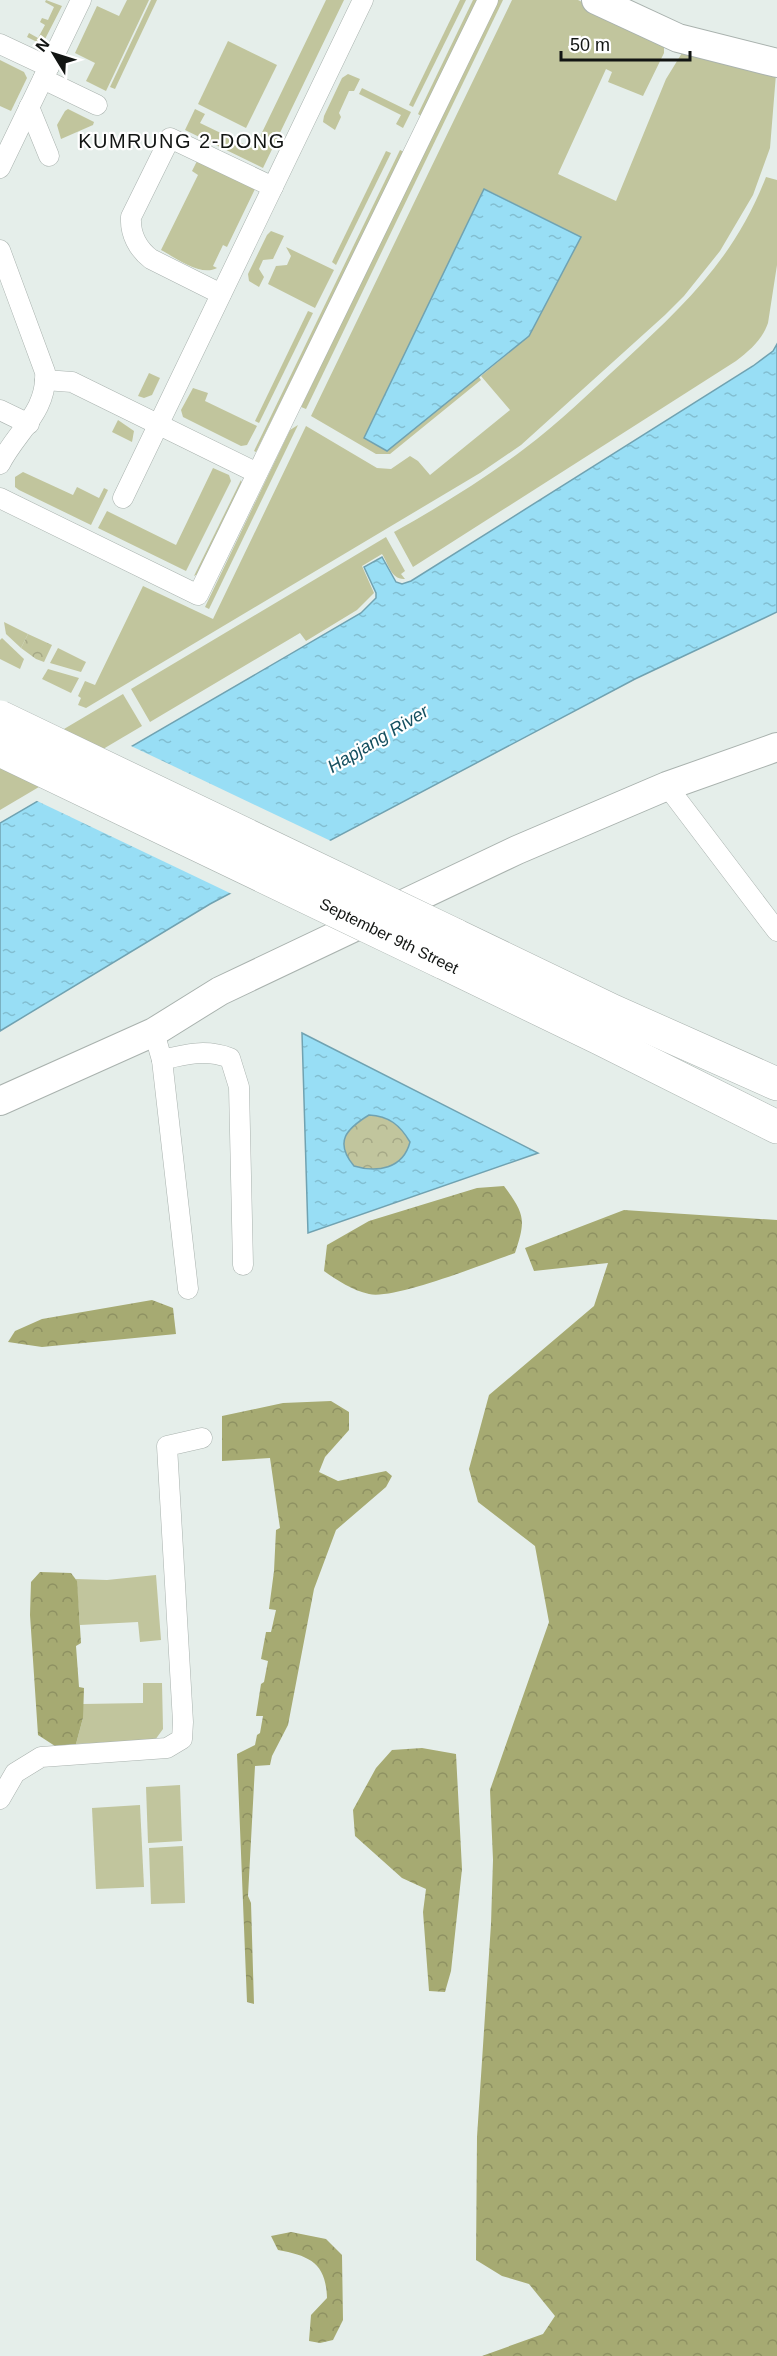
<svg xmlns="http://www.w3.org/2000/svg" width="777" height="2356" font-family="Arial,sans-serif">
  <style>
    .grass { fill: #c1c59d }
    .forest { fill: url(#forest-crowns) }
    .park { fill: url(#park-crowns) }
    .water { fill: url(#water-ripples); stroke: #70a2b1; stroke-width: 1.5; fill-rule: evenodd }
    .pier { fill: #e5eeea }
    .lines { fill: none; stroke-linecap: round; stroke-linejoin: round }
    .street-casing { stroke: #a9b2ae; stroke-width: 21 }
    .secondary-casing { stroke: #a9b2ae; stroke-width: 30 }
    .highway-casing { stroke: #a9b2ae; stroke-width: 34 }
    .street { stroke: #fff; stroke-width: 20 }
    .secondary { stroke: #fff; stroke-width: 28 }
    .highway { stroke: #fff; stroke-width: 33 }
    .highway-bridge-casing { stroke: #a9b2ae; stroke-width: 34; stroke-linecap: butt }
    .highway-bridge { stroke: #fff; stroke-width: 33 }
    .labels { text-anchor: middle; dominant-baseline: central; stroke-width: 4.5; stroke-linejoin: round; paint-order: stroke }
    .street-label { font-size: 16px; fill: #121513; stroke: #fff }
    .water-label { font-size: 18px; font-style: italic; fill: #155060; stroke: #fff }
    .quarter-label { font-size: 20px; letter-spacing: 1.5px; fill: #121513; stroke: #fff }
  </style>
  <defs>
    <pattern id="forest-crowns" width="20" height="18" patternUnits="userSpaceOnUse" patternTransform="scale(1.5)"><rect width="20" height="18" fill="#a6aa72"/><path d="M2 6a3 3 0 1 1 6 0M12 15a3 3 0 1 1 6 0" fill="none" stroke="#8e9162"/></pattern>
    <pattern id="park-crowns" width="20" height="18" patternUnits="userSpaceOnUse" patternTransform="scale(1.5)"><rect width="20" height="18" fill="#c1c59d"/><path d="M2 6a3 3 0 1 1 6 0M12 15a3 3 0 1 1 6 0" fill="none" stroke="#a5a886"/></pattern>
    <pattern id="water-ripples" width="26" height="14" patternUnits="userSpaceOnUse" patternTransform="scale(1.5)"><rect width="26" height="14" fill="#98def5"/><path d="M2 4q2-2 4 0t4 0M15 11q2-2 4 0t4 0" fill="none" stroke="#82bed1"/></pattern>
  </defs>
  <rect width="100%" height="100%" fill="#e5eeea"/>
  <g class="grass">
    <path d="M46 0 62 6 44 41 39 43 27 37 29 33 38 38 45 25 40 22 42 18 48 20 54 7 45 2Z"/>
    <path d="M127 0H149L106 91 86 81 95 63 75 53 97 6 119 16Z"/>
    <path d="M151 0H157L115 89 110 87Z"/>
    <path d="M326 0H344L263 168 185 130 195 109 205 114 200 123 254 149Z"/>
    <path d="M460 0H466L413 107 409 105Z"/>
    <path d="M473 0H478L421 116 418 114Z"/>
    <path d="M497 0H503L306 409 301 407Z"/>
    <path d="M512 0H578L625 23 664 47V53L643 96 608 82 612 72 606 69 558 174 616 201 666 79 682 53 776 74 770 148 753 195 720 251 684 296 665 315 521 445 480 473 86 708 78 705 81 698 78 696 85 681 95 685 143 586 213 619 306 426 377 468 391 469 410 456 418 461 430 475 510 410 481 376 529 336 581 237 485 189 479 377 481 380 390 454H376L311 416Z"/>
    <path d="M228 41 277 65 246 128 198 104Z"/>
    <path d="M0 60 24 72 27 78 11 111 0 106Z"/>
    <path d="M348 74 360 79 354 91H349L339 113 341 117 335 130 323 122 324 116 342 78Z"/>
    <path d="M362 88 411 112 403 128 396 124 401 115 359 94Z"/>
    <path d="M68 109 94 122 93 125 61 139 57 125 65 111Z"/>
    <path d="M400 150 404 152 256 452 254 451Z"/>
    <path d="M386 151 391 153 336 265 332 262Z"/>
    <path d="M197 161 255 189 227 247 223 245 213 266 217 268C201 277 176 258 161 250L198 175 192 171Z"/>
    <path d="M766 177 777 180V265L768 323C762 340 750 350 736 361L413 567 394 532C439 507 483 480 524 449 559 423 591 391 623 362 686 303 734 259 766 177Z"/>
    <path d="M271 231 284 236 273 259 263 260 259 269 264 277 259 287 249 281 248 274 267 235Z"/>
    <path d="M286 247 334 270 315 308 268 284 276 266 287 265 291 256Z"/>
    <path d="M308 311 313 313 259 423 255 421Z"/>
    <path d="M149 373 160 378 152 395 144 398 138 396Z"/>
    <path d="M193 388 208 393 205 401 257 426 247 445 241 446 183 417 181 410Z"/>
    <path d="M118 420 134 431 132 442 112 432Z"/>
    <path d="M298 425 209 609 205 607 290 430Z"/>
    <path d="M213 468 229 475 231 481 186 571 98 528 107 511 176 545Z"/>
    <path d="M23 472 73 495 77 487 99 498 104 488 108 490 91 525 19 490 15 487V477Z"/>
    <path d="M241 480 242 484 198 574 194 576Z"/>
    <path d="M386 537 405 571 401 574 405 579C391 580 388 563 382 554L362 566 374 593 357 610 306 641 300 633 150 722 131 689Z"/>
    <path d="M4 622 28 634 21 648 6 634Z"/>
    <path d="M2 638 24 659 20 669 0 659V640Z"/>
    <path d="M58 648 86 662 81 672 50 663Z"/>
    <path d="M48 669 79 678 71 693 42 679Z"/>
    <path d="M123 694 142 726 0 810V767Z"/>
    <path d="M156 1575 161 1640 140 1642 138 1622 80 1625 76 1579 107 1580Z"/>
    <path d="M143 1683H162L163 1729 155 1740 76 1744 83 1718V1704L143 1703Z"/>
    <path d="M180 1785 182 1841 148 1843 146 1787Z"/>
    <path d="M140 1805 144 1887 96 1889 92 1808Z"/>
    <path d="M183 1846 185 1903 151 1904 149 1848Z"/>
  </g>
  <g class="forest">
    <path d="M504 1186C525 1214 526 1220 515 1253 486 1263 394 1300 369 1294 352 1290 338 1281 324 1271L327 1245 369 1221 477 1188Z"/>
    <path d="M624 1210 777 1220V2356H482L543 2334 555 2316 529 2284 502 2276 476 2260 477 2137 491 1924 493 1860 490 1790 549 1622 535 1546 478 1502 469 1469 489 1395 594 1306 608 1263 534 1271 525 1248Z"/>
    <path d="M152 1300 173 1308 176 1334 42 1347 8 1342 15 1331 42 1319Z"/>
    <path d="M331 1401 349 1412V1430L325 1457 319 1472 338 1481 386 1471 392 1476 386 1487 336 1530 314 1589 288 1725 272 1756 270 1765 255 1766 248 1896 251 1903 254 2004 247 2002 237 1754 255 1745 257 1735 260 1733 263 1716H256L261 1684 264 1682 268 1661 261 1659 266 1632H271L276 1610 269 1609 274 1571 276 1530 280 1528 270 1458 222 1461V1416L283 1403Z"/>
    <path d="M40 1572 71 1573 77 1581 81 1643 76 1646 79 1687 84 1688 83 1718 76 1744 55 1746 38 1735 30 1615 31 1582Z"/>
    <path d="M422 1748 456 1754 462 1869 451 1971 445 1992 429 1991 423 1912 426 1889 402 1878 355 1836 353 1810 376 1768 392 1750Z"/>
    <path d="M291 2232 326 2239 342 2255 343 2320 333 2340 320 2343 309 2341 311 2315 327 2298C326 2263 310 2256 278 2250L271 2236Z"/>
  </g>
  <g class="park">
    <path d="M28 634 52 645 44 662 36 659 21 648Z"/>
    <path d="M370 1115C390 1117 400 1125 410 1142 403 1169 377 1173 354 1166 334 1142 346 1129 370 1115Z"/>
  </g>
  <g class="water">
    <path d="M484 189 581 237 529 336 387 451 364 438Z"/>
    <path d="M777 344V612L635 679 210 904 0 1031V823L361 613 376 598V593L364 567 382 557 396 582 402 584 411 581 753 366 773 351Z"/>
    <path d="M302 1033 538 1153 308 1233ZM369 1115C389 1116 400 1125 410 1142 403 1169 377 1173 354 1166 334 1142 346 1129 369 1115Z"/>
  </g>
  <path class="pier" d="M129 745 333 842 234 895 35 800Z"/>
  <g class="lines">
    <g class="street-casing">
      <g id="street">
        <path d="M0 44 49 67"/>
        <path d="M43 79 97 105"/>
        <path d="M29 107 49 156"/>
        <path d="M0 168 81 0"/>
        <path d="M0 250 45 372C48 411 16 432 0 464"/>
        <path d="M221 294 151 259C138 249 130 234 131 217L170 138 273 187"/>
        <path d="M45 380 72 382 257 473"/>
        <path d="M0 410 29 424"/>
        <path d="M0 498 198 595 488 0"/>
        <path d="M123 498 363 0"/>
        <path d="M667 786 777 931"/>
        <path d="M154 1032 162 1060 188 1289"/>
        <path d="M162 1060C186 1054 206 1049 230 1058L239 1087 243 1265"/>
        <path d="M0 1799 15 1773 41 1757 167 1748 182 1739 183 1722 167 1446 202 1438"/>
      </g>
    </g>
    <g class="secondary-casing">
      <g id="secondary">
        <path d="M596 0 678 38 777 63"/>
        <path d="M0 1101 154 1032 220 991 517 850 667 786 777 747"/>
      </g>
    </g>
    <g class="highway-casing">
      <g id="highway">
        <path d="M455 935 613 1011 777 1084"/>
        <path d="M442 962 599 1038 777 1127"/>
      </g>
    </g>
    <use href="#street" class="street"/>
    <use href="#secondary" class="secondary"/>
    <use href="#highway" class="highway"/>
    <g class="highway-bridge-casing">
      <g id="highway-bridge">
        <path d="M0 717 455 935"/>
        <path d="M0 750 442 962"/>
      </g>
    </g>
    <use href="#highway-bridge" class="highway-bridge"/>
  </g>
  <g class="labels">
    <g class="street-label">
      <text transform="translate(389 936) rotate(26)">September 9th Street</text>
    </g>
    <g class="water-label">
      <text transform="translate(378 739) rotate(-31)">Hapjang River</text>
    </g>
    <g class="quarter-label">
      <text x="182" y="141">KUMRUNG 2-DONG</text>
    </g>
  </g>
  <g transform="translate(54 54) rotate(308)" stroke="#ffffff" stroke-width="4.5" paint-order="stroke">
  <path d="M0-4.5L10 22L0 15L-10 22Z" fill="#121513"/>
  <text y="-9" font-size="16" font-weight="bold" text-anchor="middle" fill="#121513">N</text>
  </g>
  <path d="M561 51v9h129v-9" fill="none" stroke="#121513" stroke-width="3"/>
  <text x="570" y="51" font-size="18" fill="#121513" stroke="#ffffff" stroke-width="4.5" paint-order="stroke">50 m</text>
</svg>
